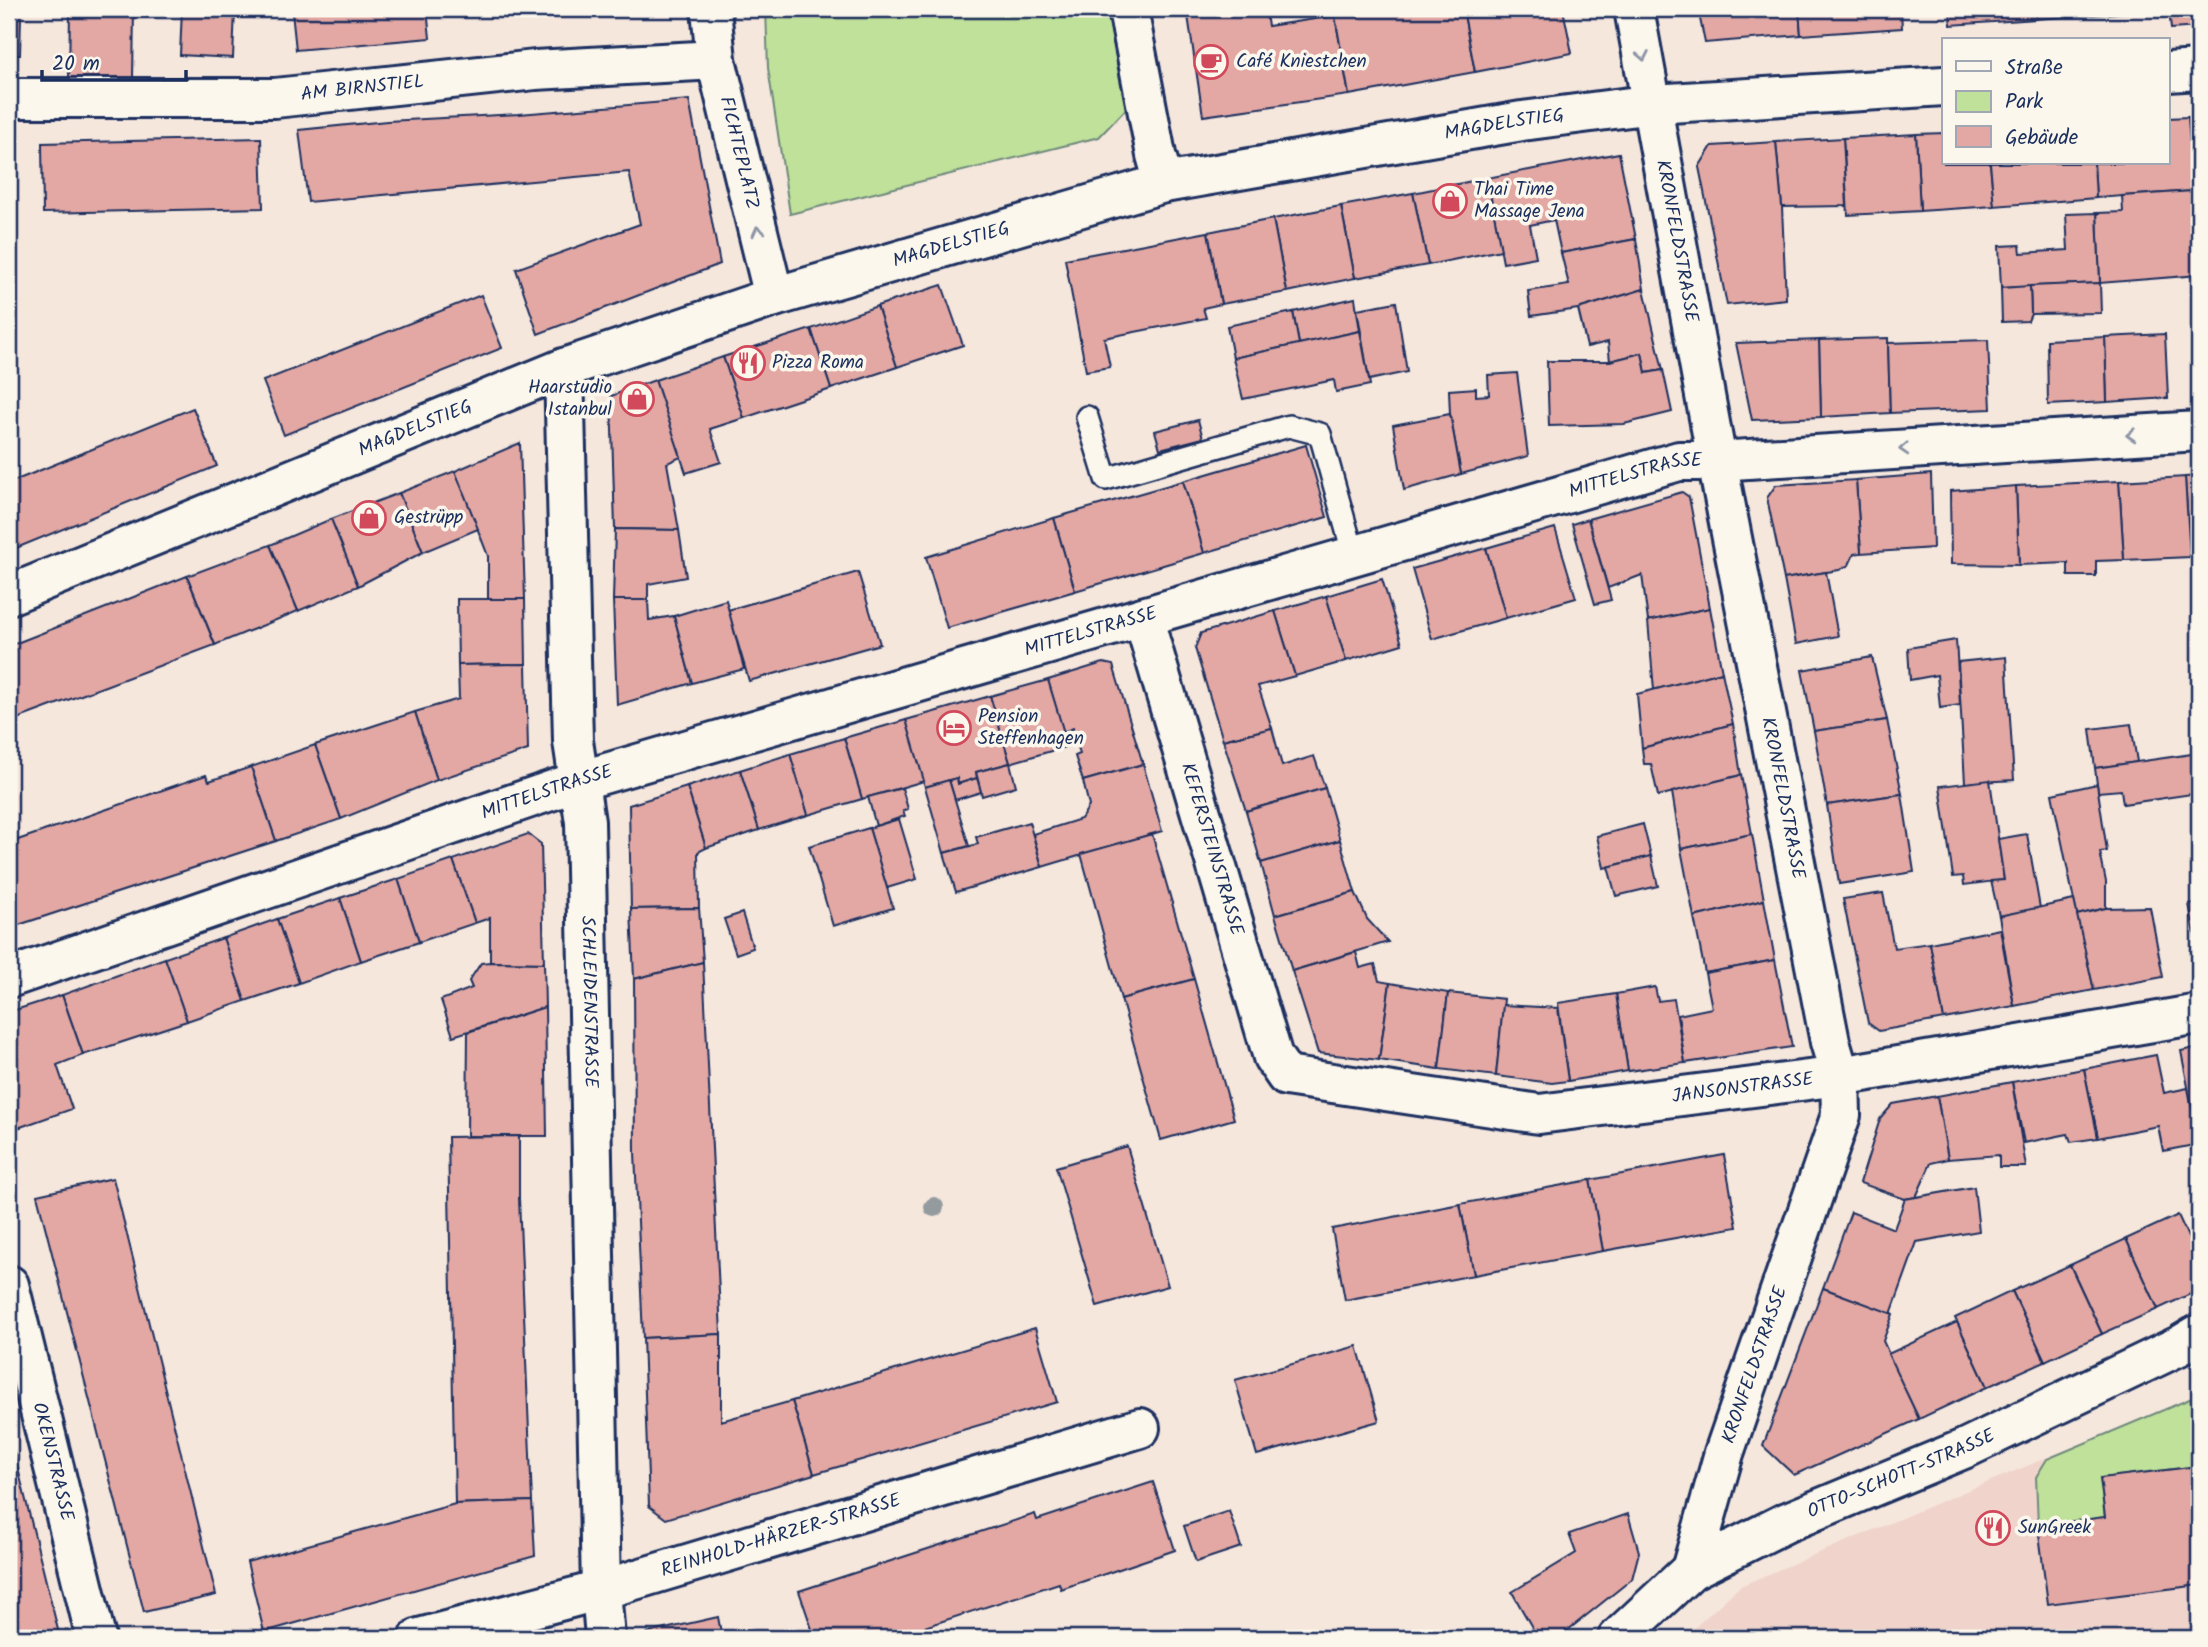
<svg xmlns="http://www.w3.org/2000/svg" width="2208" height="1647" font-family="Kalam,sans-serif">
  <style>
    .built { fill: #f0d4cc }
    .green { fill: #c0e19a; stroke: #6e887c; stroke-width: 2 }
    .building { fill: #e3a8a3; stroke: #1b2f5e; stroke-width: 2 }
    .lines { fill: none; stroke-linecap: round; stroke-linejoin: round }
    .lane-casing { stroke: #1b2f5e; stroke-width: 26 }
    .street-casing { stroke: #1b2f5e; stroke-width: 44 }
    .secondary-casing { stroke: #1b2f5e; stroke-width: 44 }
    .lane { stroke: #fbf7ec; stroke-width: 21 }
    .street { stroke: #fbf7ec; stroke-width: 38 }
    .secondary { stroke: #fbf7ec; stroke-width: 38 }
    .tree { fill: #949b9f }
    .oneway { stroke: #8b93a5 }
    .labels { text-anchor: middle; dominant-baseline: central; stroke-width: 7; stroke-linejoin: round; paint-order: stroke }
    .poi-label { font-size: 19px; fill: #1b2f5e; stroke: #fbf7ec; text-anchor: start }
    .street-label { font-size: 19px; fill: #1b2f5e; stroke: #fbf7ec }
  </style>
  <rect width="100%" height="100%" fill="#f6e7dd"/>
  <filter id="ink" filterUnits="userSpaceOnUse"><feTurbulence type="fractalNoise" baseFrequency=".0143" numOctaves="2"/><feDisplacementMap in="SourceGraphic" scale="14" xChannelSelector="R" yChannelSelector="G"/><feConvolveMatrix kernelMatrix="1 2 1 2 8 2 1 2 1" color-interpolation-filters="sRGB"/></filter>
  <g filter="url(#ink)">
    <path class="built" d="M2199 1395V1638H1683L1740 1586 1949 1498Z"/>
    <g class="green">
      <path d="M766 9H1107L1126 109 1099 137 790 214 768 68Z"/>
      <path d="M2199 1395V1466L2100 1478 2105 1517 2038 1526 2036 1477 2047 1459Z"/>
    </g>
    <g class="building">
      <path d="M70 9H134L133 80H69Z"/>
      <path d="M182 9H235L233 58 180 55Z"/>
      <path d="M327 9H427L430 38 296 50 292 12Z"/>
      <path d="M1187 9H1265L1268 26 1335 16 1349 95 1203 116Z"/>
      <path d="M1374 9H1463L1475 72 1349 95 1335 16Z"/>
      <path d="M1463 9H1563L1572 53 1475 72Z"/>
      <path d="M1698 9H1799L1801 35 1705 43Z"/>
      <path d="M1799 9H1901L1902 28 1801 35Z"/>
      <path d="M1950 9H2036V19L1951 25Z"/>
      <path d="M2036 9H2159V10L2036 19Z"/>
      <path d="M2159 9H2199V27L2171 29 2169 10Z"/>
      <path d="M9 17H21L20 55H9Z"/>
      <path d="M689 100 720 264 538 334 516 269 640 224 629 172 308 202 299 130 387 121 519 114Z"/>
      <path d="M2199 116V191H2193L2188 117Z"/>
      <path d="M2188 117 2193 191 2096 198 2094 163H2168V118Z"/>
      <path d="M1944 133V163H1990L1994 206 1920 211 1916 134Z"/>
      <path d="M1916 134 1920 211 1848 215 1843 138Z"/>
      <path d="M261 138 263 208 43 213 42 143Z"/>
      <path d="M1843 138 1847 206 1782 207 1776 142Z"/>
      <path d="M1776 142 1782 207 1786 299 1727 305 1699 167 1712 146Z"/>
      <path d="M1619 153 1636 239 1561 253 1554 220 1530 225 1536 257 1503 263 1487 178Z"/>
      <path d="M1990 163H2094L2096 198 1994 206Z"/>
      <path d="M1487 178 1501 250 1428 265 1413 193Z"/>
      <path d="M2193 191 2199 275 2100 283 2097 213 2123 212 2122 196Z"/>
      <path d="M1413 193 1428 265 1355 278 1341 206Z"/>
      <path d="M1341 206 1355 278 1287 292 1273 219Z"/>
      <path d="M2097 213 2100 283 2001 288 1999 246 2020 245 2021 253 2068 250 2066 214Z"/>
      <path d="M1273 219 1287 292 1221 304 1208 232Z"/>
      <path d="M1208 232 1221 304 1203 308 1206 318 1104 338 1110 367 1086 371 1065 259Z"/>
      <path d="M1636 239 1644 289 1578 309 1531 316 1528 291 1569 285 1561 253Z"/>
      <path d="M2100 283 2101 313 2031 314 2030 286Z"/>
      <path d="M942 285 963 345 897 367 877 306Z"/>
      <path d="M2030 286 2031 314 2028 321 2002 322 2001 288Z"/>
      <path d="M1644 289 1663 370 1646 373 1642 353 1610 361 1608 342 1587 347 1578 309Z"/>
      <path d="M481 295 502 348 284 435 263 381Z"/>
      <path d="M1355 298 1360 331 1299 344 1293 312Z"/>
      <path d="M1396 302 1407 372 1369 380 1357 309Z"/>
      <path d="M877 306 897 367 831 389 811 329Z"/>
      <path d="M1293 312 1299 344 1233 358 1227 326Z"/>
      <path d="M811 329 831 389 744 418 723 357Z"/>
      <path d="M1360 331 1370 385 1336 392 1334 380 1243 399 1233 358Z"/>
      <path d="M2165 334 2168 398 2107 402 2105 337Z"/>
      <path d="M2105 337 2107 402 2048 405 2047 340Z"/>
      <path d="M1888 338 1890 413 1821 417 1819 340Z"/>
      <path d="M1819 340 1821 417 1752 420 1736 343Z"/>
      <path d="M1988 340 1991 409 1890 413 1888 343Z"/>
      <path d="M1642 353 1646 373 1663 370 1672 412 1624 424 1549 426 1547 361H1610Z"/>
      <path d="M723 357 744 418 710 429 721 462 686 473 655 380Z"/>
      <path d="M1517 373 1528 456 1461 474 1450 414 1449 390 1476 388V396L1489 395 1488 375Z"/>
      <path d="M655 380 681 457 667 463 679 530 615 529 611 396Z"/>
      <path d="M193 408 217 466 9 551V483Z"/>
      <path d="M1450 414 1461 474 1404 490 1393 425Z"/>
      <path d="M1198 420 1203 438 1160 449 1155 431Z"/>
      <path d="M520 443 525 599 488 600V556L455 471Z"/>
      <path d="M1306 445 1327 517 1204 553 1183 481Z"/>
      <path d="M455 471 478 529 423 552 399 493Z"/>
      <path d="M1931 474 1933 548 1861 553 1856 480Z"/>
      <path d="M2199 476V557H2190L2185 477Z"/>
      <path d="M2185 477 2190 557 2124 560 2119 481Z"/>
      <path d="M1856 480 1861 553 1854 554 1849 565 1839 570 1784 579 1767 498 1776 485Z"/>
      <path d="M1183 481 1204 553 1075 591 1054 518Z"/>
      <path d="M2119 481 2124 560 2096 561V576H2068V563L2019 565 2016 486Z"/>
      <path d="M2016 486 2019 565 1951 564 1950 491Z"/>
      <path d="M1682 492 1689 497 1710 608 1648 621 1642 575 1608 588 1588 519Z"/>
      <path d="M399 493 423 552 358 586 331 519Z"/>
      <path d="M1054 518 1075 591 947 628 926 557Z"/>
      <path d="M331 519 358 586 298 611 270 545Z"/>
      <path d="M1588 519 1611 600 1595 604 1572 524Z"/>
      <path d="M1555 528 1576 598 1506 618 1486 548Z"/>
      <path d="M615 529 679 530 686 577 648 584V600H613Z"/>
      <path d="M270 545 298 611 215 645 187 576Z"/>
      <path d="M1486 548 1506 618 1432 639 1412 569Z"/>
      <path d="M858 572 880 644 749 681 728 610Z"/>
      <path d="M1826 572 1838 636 1796 644 1784 579Z"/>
      <path d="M187 576 215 645 9 722V646Z"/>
      <path d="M1382 579 1402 644 1346 661 1326 596Z"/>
      <path d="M1326 596 1346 661 1295 676 1275 611Z"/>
      <path d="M457 599H525L526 664 458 665Z"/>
      <path d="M613 600H648L649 620 674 616 692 683 617 705Z"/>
      <path d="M726 600 744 669 692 683 674 616Z"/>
      <path d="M1710 608 1722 672 1654 690 1648 621Z"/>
      <path d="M1275 611 1295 676 1258 686 1272 728 1223 740 1195 648 1201 633Z"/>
      <path d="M1956 640 1960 705 1940 708 1937 675 1910 680 1908 648Z"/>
      <path d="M1872 657 1887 720 1814 731 1802 670Z"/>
      <path d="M2006 657 2014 780 1965 783 1958 662Z"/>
      <path d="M1103 663 1113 665 1143 764 1083 781 1075 756 1080 754 1073 728 1063 732 1048 680Z"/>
      <path d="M526 664 528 750 437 780 415 712 459 699 458 665Z"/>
      <path d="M1722 672 1733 724 1642 748 1637 694Z"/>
      <path d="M1048 680 1068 746 1010 763 990 696Z"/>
      <path d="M990 696 1010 763 976 772 977 778 958 784 957 778 925 787 906 720Z"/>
      <path d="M415 712 437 780 341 819 315 745Z"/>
      <path d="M906 720 924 781 862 799 844 738Z"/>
      <path d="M1887 720 1902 794 1827 805 1814 731Z"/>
      <path d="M1733 724 1741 775 1658 796 1651 764H1644L1642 748Z"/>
      <path d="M2131 724 2137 762 2095 768 2090 729Z"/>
      <path d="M1272 728 1282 766 1314 756 1325 788 1246 811 1223 740Z"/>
      <path d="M844 738 862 799 808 815 790 754Z"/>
      <path d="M315 745 341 819 276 841 251 767Z"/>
      <path d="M2199 753V793L2123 804 2121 790 2098 792 2095 768Z"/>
      <path d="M790 754 808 815 759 830 740 770Z"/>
      <path d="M1010 763 1016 786 982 796 976 772Z"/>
      <path d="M1143 764 1162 831 1042 867 1033 834 1081 819 1089 806 1083 781Z"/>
      <path d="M251 767 276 841 9 928V843L206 775 209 781Z"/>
      <path d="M740 770 759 830 706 848 687 787Z"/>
      <path d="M1741 775 1752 834 1681 849 1672 792Z"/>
      <path d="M957 778 958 784 977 778 981 792 955 800 949 780Z"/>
      <path d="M949 780 969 846 944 853 925 787Z"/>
      <path d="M1990 780 2004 880 1964 885 1963 876 1953 877 1940 786Z"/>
      <path d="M2097 784 2107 851 2100 852 2106 882V908L2077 915 2052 794Z"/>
      <path d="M687 787 706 848 698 852 699 908 631 909 629 805Z"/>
      <path d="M902 788 908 809 903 811 905 816 876 826 868 797Z"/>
      <path d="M1325 788 1340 840 1261 863 1246 811Z"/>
      <path d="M1902 794 1914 872 1839 884 1827 805Z"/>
      <path d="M899 819 917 879 887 888 869 828Z"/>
      <path d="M1029 822 1042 867 956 892 944 853 978 844 976 837Z"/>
      <path d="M1643 824 1651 856 1604 868 1597 836Z"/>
      <path d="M869 828 893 908 833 926 809 846Z"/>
      <path d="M528 834 541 844 544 963 490 962V918L475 923 453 860Z"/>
      <path d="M1152 834 1194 979 1121 999 1081 854Z"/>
      <path d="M1752 834 1764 900 1694 917 1681 849Z"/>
      <path d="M2027 834 2040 908 1999 916 1991 881 2004 880 1998 839Z"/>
      <path d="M1340 840 1355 892 1275 915 1261 863Z"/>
      <path d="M1651 856 1658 886 1616 896 1608 867Z"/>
      <path d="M453 860 475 923 419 942 398 879Z"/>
      <path d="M398 879 419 942 361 961 340 898Z"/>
      <path d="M1355 892 1367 919 1388 942 1292 971 1275 915Z"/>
      <path d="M1883 893 1894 948 1930 943 1944 1019 1879 1031 1868 1023 1843 899Z"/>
      <path d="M340 898 361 961 299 983 277 919Z"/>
      <path d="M1764 900 1775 960 1705 973 1694 917Z"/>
      <path d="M2074 900 2094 990 2014 1006 1999 916Z"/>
      <path d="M2199 902V956L2189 904Z"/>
      <path d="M2150 907 2163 977 2094 990 2077 915 2106 908Z"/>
      <path d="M699 908 703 962 634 979 631 909Z"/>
      <path d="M742 913 753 948 736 954 724 919Z"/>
      <path d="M277 919 299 983 245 1001 223 938Z"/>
      <path d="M2000 929 2014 1006 1944 1019 1930 943Z"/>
      <path d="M223 938 245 1001 187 1021 165 958Z"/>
      <path d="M1356 952 1360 968 1375 964 1379 981 1390 983 1379 1060 1318 1053 1292 971Z"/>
      <path d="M165 958 187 1021 83 1055 62 995Z"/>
      <path d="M1775 960 1792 1047 1685 1063 1678 1015 1712 1008 1705 973Z"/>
      <path d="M490 962 544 963 545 1007 453 1036 441 1000 472 988 469 981 481 963Z"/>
      <path d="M703 962 721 1334 643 1338 635 1152 634 979Z"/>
      <path d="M1194 979 1234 1119 1161 1140 1121 999Z"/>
      <path d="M1390 983 1448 993 1439 1069 1379 1060Z"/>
      <path d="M1655 987 1658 1001 1674 999 1685 1063 1628 1071 1616 994Z"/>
      <path d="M1448 993 1504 999 1496 1076 1439 1069Z"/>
      <path d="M1616 994 1628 1071 1568 1081 1558 1003Z"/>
      <path d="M62 995 83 1055 57 1065 72 1109 9 1131V1012Z"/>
      <path d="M1503 1005 1558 1008 1568 1081 1552 1083 1496 1076Z"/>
      <path d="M545 1007 547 1136H467L468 1032Z"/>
      <path d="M2199 1047V1127L2196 1128 2181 1051Z"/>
      <path d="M2156 1055 2164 1093 2188 1088 2199 1144 2163 1151 2158 1126 2098 1138 2084 1069Z"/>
      <path d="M2084 1069 2098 1138 2071 1142 2068 1134 2024 1143 2012 1082Z"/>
      <path d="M2012 1082 2026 1167H1999V1155L1948 1159 1937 1096Z"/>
      <path d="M1937 1096 1948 1159 1931 1163 1916 1197 1905 1199 1860 1183 1880 1119 1893 1104Z"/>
      <path d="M519 1136V1198L532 1501 455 1504 448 1137Z"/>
      <path d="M1127 1146 1168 1286 1097 1306 1056 1167Z"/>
      <path d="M1724 1155 1737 1227 1603 1251 1590 1180Z"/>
      <path d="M113 1178 216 1595 144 1612 37 1195Z"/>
      <path d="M1590 1180 1603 1251 1474 1275 1460 1204Z"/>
      <path d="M1974 1187 1979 1231 1917 1242 1891 1314 1823 1288 1851 1212 1894 1229 1905 1199Z"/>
      <path d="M1460 1204 1474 1275 1345 1300 1332 1229Z"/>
      <path d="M2178 1215 2199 1261V1290L2158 1309 2126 1239Z"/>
      <path d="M2126 1239 2158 1309 2102 1334 2070 1265Z"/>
      <path d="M2070 1265 2102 1334 2045 1361 2012 1291Z"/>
      <path d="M1823 1288 1893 1314 1883 1341 1919 1419 1794 1475 1763 1446Z"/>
      <path d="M2012 1291 2045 1361 1987 1387 1955 1318Z"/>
      <path d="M1957 1322 1987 1387 1919 1419 1888 1354Z"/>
      <path d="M1035 1328 1057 1402 814 1474 792 1401Z"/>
      <path d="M721 1334V1421L792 1401 814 1474 666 1519 649 1506 643 1338Z"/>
      <path d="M1357 1346 1379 1421 1257 1455 1235 1380Z"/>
      <path d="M9 1436H10L60 1638H9Z"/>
      <path d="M2199 1466V1585L2048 1604 2038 1526 2105 1517 2100 1478Z"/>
      <path d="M1153 1482 1175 1550 1061 1589 1059 1583 891 1638H815L799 1591 1035 1514 1037 1520Z"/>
      <path d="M532 1501 535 1556 264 1632 247 1562 455 1504Z"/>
      <path d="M1229 1511 1241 1547 1196 1562 1184 1526Z"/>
      <path d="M1628 1514 1639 1552 1632 1579 1558 1638H1538L1512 1592 1576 1553 1569 1534Z"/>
      <path d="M718 1617 722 1638H648L647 1633Z"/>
    </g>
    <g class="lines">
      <g class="lane-casing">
        <path id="lane" d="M1087 417 1106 479 1289 426 1320 434 1354 556"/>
      </g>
      <g class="street-casing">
        <g id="street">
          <path id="s1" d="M711 9 716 60 774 297"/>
          <path d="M1128 9 1156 155 1164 183"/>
          <path id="s2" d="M1634 9 1717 461 1830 1042 1840 1076 1841 1115 1724 1453 1691 1570"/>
          <path id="s3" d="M9 98H275L535 70 716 60"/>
          <path id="s4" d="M564 368 573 741 585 822 601 1590 605 1638"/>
          <path id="s5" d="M1143 617 1273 1057 1286 1076 1539 1114 1840 1076 2199 1014"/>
          <path id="s6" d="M9 978 579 781 1679 461H1717L2199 431"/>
          <path id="s7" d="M9 1285 96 1638"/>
          <path id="s8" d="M419 1638 601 1590 1140 1428"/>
          <path id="s9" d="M1618 1638 1691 1570 1785 1523 1966 1448 2179 1346 2199 1334"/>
        </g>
      </g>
      <g class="secondary-casing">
        <g id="secondary">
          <path d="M2168 72 2199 70"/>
          <path id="s10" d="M9 595 564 368 774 297 1164 183 1522 121 1653 104 1944 86"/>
        </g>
      </g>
      <use href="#lane" class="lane"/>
      <use href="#street" class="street"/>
      <use href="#secondary" class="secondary"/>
    </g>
    <circle class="tree" cx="934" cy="1207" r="10"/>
    <defs><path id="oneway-chevron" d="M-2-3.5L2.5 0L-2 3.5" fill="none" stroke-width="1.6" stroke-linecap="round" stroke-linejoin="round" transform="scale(1.75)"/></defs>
    <g class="oneway">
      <use href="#oneway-chevron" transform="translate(1643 56) rotate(79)"/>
      <use href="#oneway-chevron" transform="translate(758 231) rotate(-104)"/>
      <use href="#oneway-chevron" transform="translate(2131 435) rotate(177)"/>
      <use href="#oneway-chevron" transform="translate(1904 449) rotate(177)"/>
    </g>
  </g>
  <defs>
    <g id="cafe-ring" transform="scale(1.75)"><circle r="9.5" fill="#fbf7ec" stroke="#d1495b" stroke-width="1.5"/><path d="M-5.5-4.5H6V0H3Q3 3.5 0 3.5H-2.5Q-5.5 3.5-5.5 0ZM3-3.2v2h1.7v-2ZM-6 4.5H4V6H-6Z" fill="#d1495b"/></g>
    <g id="shop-ring" transform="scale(1.75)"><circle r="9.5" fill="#fbf7ec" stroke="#d1495b" stroke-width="1.5"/><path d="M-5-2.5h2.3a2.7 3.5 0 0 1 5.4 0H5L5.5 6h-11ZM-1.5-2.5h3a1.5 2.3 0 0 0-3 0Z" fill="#d1495b"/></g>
    <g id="restaurant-ring" transform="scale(1.75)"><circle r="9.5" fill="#fbf7ec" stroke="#d1495b" stroke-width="1.5"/><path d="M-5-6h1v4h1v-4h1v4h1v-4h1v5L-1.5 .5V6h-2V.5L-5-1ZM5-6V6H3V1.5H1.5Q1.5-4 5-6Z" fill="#d1495b"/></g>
    <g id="hotel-ring" transform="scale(1.75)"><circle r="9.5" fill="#fbf7ec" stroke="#d1495b" stroke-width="1.5"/><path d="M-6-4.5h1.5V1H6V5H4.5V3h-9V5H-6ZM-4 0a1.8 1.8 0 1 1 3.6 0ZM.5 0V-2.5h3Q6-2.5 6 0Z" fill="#d1495b"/></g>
  </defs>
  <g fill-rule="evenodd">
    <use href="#cafe-ring" x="1211" y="62"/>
    <use href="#shop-ring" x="1450" y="201"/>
    <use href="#restaurant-ring" x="748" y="363"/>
    <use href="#shop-ring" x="637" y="399"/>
    <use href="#shop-ring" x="369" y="518"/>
    <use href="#hotel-ring" x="954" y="728"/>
    <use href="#restaurant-ring" x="1993" y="1528"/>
  </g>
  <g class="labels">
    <g class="poi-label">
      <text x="1236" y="62">Café Kniestchen</text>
      <text x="1474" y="190">Thai Time<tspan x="1474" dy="22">Massage Jena</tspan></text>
      <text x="772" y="363">Pizza Roma</text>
      <text x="612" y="388" text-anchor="end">Haarstudio<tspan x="612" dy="22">Istanbul</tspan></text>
      <text x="394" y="518">Gestrüpp</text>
      <text x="978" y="717">Pension<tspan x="978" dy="22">Steffenhagen</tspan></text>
      <text x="2018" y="1528">SunGreek</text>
    </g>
    <g class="street-label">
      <text stroke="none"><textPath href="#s3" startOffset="354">AM BIRNSTIEL</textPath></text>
      <text stroke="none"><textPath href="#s10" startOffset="1573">MAGDELSTIEG</textPath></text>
      <text stroke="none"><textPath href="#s1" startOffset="147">FICHTEPLATZ</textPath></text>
      <text stroke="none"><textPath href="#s2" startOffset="236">KRONFELDSTRASSE</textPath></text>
      <text stroke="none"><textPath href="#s10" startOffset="1006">MAGDELSTIEG</textPath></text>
      <text stroke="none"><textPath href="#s10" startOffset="439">MAGDELSTIEG</textPath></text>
      <text stroke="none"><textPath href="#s6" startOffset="1703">MITTELSTRASSE</textPath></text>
      <text stroke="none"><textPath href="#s6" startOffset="1136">MITTELSTRASSE</textPath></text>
      <text stroke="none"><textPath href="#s6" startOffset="569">MITTELSTRASSE</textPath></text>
      <text stroke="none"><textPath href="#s2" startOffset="803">KRONFELDSTRASSE</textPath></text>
      <text stroke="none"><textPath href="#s5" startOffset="242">KEFERSTEINSTRASSE</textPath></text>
      <text stroke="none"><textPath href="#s4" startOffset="635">SCHLEIDENSTRASSE</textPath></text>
      <text stroke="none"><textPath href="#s5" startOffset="943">JANSONSTRASSE</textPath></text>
      <text transform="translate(1755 1365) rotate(-71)">KRONFELDSTRASSE</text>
      <text stroke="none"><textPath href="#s7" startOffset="182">OKENSTRASSE</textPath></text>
      <text stroke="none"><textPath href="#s9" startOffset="331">OTTO-SCHOTT-STRASSE</textPath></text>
      <text stroke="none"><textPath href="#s8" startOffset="376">REINHOLD-HÄRZER-STRASSE</textPath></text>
    </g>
  </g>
  <rect width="2208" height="1647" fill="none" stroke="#fbf7ec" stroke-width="35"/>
  <rect x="18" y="18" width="2173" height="1612" fill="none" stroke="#1b2f5e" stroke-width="2.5" filter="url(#ink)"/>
  <rect x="1942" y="38" width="228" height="126" fill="#fbf7ec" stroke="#a1a7b3" stroke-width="2"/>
  <rect x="1956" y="61" width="35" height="10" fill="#fbf7ec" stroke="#a1a7b3" stroke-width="2"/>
  <text x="2005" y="74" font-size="21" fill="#1b2f5e">Straße</text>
  <rect x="1956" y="91" width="35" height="21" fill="#c0e19a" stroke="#a1a7b3" stroke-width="2"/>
  <text x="2005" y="108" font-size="21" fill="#1b2f5e">Park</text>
  <rect x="1956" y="126" width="35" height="21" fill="#e3a8a3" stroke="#a1a7b3" stroke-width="2"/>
  <text x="2005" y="144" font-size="21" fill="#1b2f5e">Gebäude</text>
  <path d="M42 70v10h144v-10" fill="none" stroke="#1b2f5e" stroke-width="3.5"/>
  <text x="52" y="70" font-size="21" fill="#1b2f5e" stroke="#fbf7ec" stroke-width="5" paint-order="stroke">20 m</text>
</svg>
